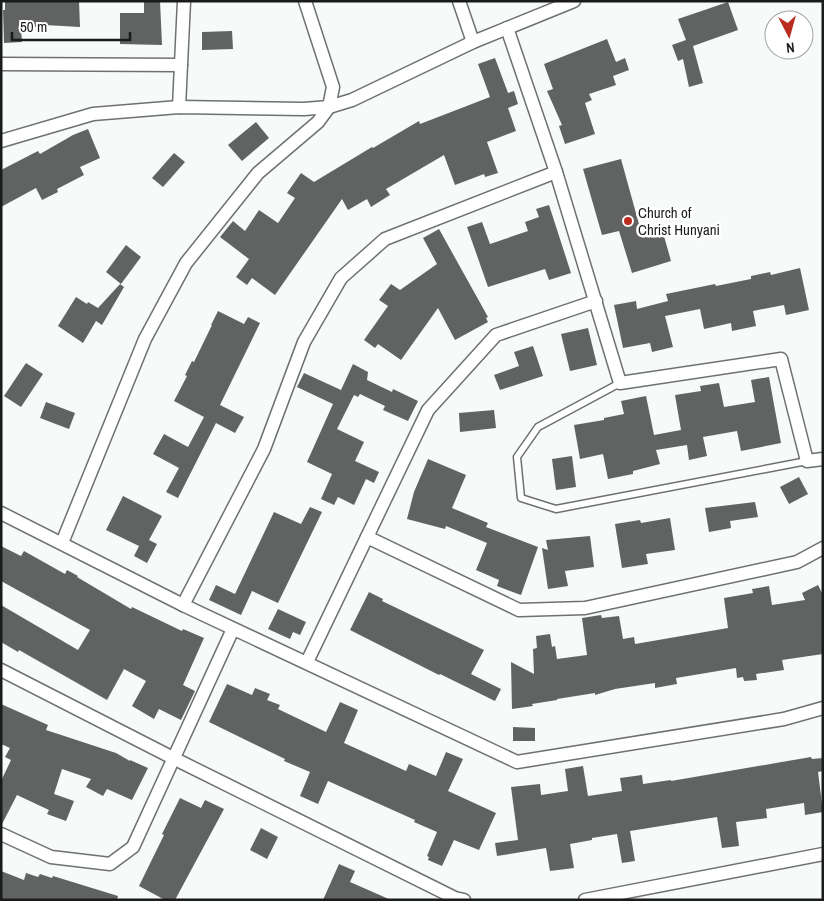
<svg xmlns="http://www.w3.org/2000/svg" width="824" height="901" font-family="'Archivo Narrow',sans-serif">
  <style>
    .building { fill: #606362 }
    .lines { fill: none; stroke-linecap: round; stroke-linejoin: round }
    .lane-casing { stroke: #6e7170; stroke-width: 9 }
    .street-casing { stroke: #6e7170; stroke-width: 15 }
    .lane { stroke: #fff; stroke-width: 6 }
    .street { stroke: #fff; stroke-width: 12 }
    .poi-dot { fill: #b92c1f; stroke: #fff; stroke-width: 2 }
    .labels { text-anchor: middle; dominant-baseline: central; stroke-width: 5; stroke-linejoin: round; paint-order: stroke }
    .poi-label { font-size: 15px; fill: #1a1b1b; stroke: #fff; text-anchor: start }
  </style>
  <rect width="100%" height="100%" fill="#f6faf9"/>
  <g class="building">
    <path d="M5 1H79L80 27 45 25V27H21L22 42 4 43 3 10H5Z"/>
    <path d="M144 1H160L162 45 120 44V13H144Z"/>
    <path d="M728 2 738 30 693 46 703 83 689 87 683 59 678 61 672 45 686 40 678 19Z"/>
    <path d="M232 31 233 49 202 50V32Z"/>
    <path d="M607 39 616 62 625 58 629 70 613 76 616 85 589 94 592 100 585 103 595 134 565 144 559 126 562 125 547 91 553 89 544 64Z"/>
    <path d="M495 58 508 93 514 91 518 104 508 108 516 131 487 142 498 173 485 177 484 174 455 185 444 155 386 189 390 195 371 207 367 199 348 210 342 199 275 295 252 278 247 285 236 277 249 259 220 237 233 221 245 231 259 210 278 223 295 198 287 193 301 173 314 182 372 147 373 148 419 121 420 124 490 97 478 64Z"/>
    <path d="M256 122 269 138 242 161 228 145Z"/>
    <path d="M88 129 100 158 80 167 84 175 57 189 58 192 42 200 36 188 1 207V170L38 151 40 154 73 135Z"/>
    <path d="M174 153 185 162 163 187 152 178Z"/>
    <path d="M621 159 642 235 662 229 671 261 632 273 619 231 602 235 583 169Z"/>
    <path d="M549 205 571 273 549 280 545 269 488 287 467 227 482 222 490 244 528 231 525 222 539 217 536 209Z"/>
    <path d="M439 229 488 317 486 318 488 322 455 340 438 308 401 360 378 344 375 348 364 340 388 306 379 300 391 284 400 290 437 264 423 238Z"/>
    <path d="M126 245 141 257 121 284 106 272Z"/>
    <path d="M800 268 809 310 786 315 784 305 753 311 756 326 732 331 731 323 704 329 700 309 665 316 673 347 652 352 650 343 623 348 614 305 636 301 637 309 668 301 666 294 715 284 716 286 751 279V276L770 272 771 275Z"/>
    <path d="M120 284 124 287 102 325 96 321 83 343 58 326 76 297 87 304 88 302 98 308Z"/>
    <path d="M218 311 244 324 248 317 260 323 220 405 244 417 235 433 216 423 178 498 166 492 179 468 153 454 164 434 188 447 204 417 174 401 187 376 185 375 192 361 194 362 212 325H211Z"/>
    <path d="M588 328 597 365 570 371 561 334Z"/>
    <path d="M533 346 543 376 500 390 494 375 519 366 514 352Z"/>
    <path d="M26 363 43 374 21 407 4 396Z"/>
    <path d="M353 364 368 372 367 380 392 392 393 389 418 401 408 421 383 410 385 406 360 394 358 397 354 395 337 429 364 442 355 461 379 472 374 483 366 479 354 505 338 497 334 505 321 499 332 474 307 462 333 404 297 387 304 373 341 390Z"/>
    <path d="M769 377 781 443 741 451 737 431 703 437 707 456 689 460 687 445 656 450 660 464 633 471V474L608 479 603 454 580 459 574 425 604 420V418L624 414 621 401 646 396 654 435 681 430 675 395 701 391 700 386 719 383 724 407 755 402 751 380Z"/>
    <path d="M46 402 75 413 69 429 40 418Z"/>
    <path d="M494 410 496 428 460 432 459 413Z"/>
    <path d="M572 456 576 487 556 490 552 459Z"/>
    <path d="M428 459 466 475 452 508 488 523 486 527 538 547 521 595 497 586 499 580 476 570 487 543 446 526 445 529 407 519 414 492Z"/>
    <path d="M799 477 808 494 789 504 780 487Z"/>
    <path d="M123 496 162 516 149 540 157 544 147 563 134 556 139 546 106 530Z"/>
    <path d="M755 502 758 517 730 521 731 528 709 532 705 508Z"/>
    <path d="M310 507 322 512 278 603 252 591 241 615 209 600 216 585 235 594 274 512 301 524Z"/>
    <path d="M670 518 675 550 646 554 648 564 622 568 615 524 640 520 641 523Z"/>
    <path d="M590 536 594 567 565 571 568 586 548 589 542 548 548 550 546 540Z"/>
    <path d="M1 546 21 556 24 551 65 574 67 570 78 576 77 577 131 609 132 607 182 631 183 629 204 638 183 685 195 691 181 720 159 709 154 719 132 706 146 681 124 669 107 700 19 650 18 652 1 642V605L78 650 90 630 1 581Z"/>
    <path d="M818 585 823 595V654L782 660 784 670 756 674 757 680 744 681 743 677 737 678 736 668 676 678 677 684 655 688V683L615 689 595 695V693L557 699V700L532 704 533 706 512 709 511 662 534 674 533 649 537 648 536 636 550 634 552 647 555 646 557 659 587 655 582 618 601 615 602 618 619 616 623 639 634 637 635 644 728 628 724 598 753 593 752 589 769 586 772 605 805 600 802 593Z"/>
    <path d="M369 592 383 599 382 601 484 650 471 674 501 689 495 701 440 674 439 675 350 630Z"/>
    <path d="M278 609 306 622 300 635 293 632 290 639 268 629Z"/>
    <path d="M227 684 252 695 255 688 270 694 267 700 280 705 278 709 326 732 340 702 358 710 344 743 406 771 409 764 436 776 446 752 463 759 448 791 496 813 479 850 454 840 442 866 428 860 429 857 427 856 437 832 414 822 415 820 328 781 318 804 300 796 310 772 284 761 285 759 209 722Z"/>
    <path d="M1 704 48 725 46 730 116 753 130 761V760L148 768 132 800 107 789 103 796 86 787 91 779 62 769 54 794 74 801 66 821 47 814 49 810 17 795 1 826V781L11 760 5 757 10 748 1 744Z"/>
    <path d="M513 727 535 728V741H513Z"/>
    <path d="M811 757 812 759 823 758V771L818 772 823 812 805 815 804 803 766 809 767 818 736 822 739 846 722 848 717 817 630 831 635 861 622 863 617 834 592 838V840L570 844 574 868 550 871 546 848 497 856 495 843 518 840 511 787 540 784 541 795 568 791 565 769 583 766 588 796 622 791 620 778 642 775 643 784 671 780V781Z"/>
    <path d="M180 798 201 808 205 800 224 809 175 900H165L139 886 164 835 162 834Z"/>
    <path d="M261 828 278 837 267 859 250 850Z"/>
    <path d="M339 864 355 871 350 882 391 900H323Z"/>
    <path d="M1 871 24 880 26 873 38 877 40 874 52 878 53 876 118 896 117 900H1Z"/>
  </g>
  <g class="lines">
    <g class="lane-casing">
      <path id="lane" d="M620 383 538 427 517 457 521 498 556 509 807 461"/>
    </g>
    <g class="street-casing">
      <g id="street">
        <path d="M459 1 473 42"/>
        <path d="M507 28 556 172 620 383 781 359 807 461 823 459"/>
        <path d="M1 64 181 65"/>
        <path d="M179 107 184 1"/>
        <path d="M1 141 93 114 179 107 304 109 329 107 352 100 473 42 574 1"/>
        <path d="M1 513 183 605 517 762 784 719 823 708"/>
        <path d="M367 537 519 610 585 608 797 562 823 548"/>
        <path d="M62 543 145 339 186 263 258 173 318 122 329 107 333 87 305 1"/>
        <path d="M183 605 264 449 304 342 341 278 385 239 556 172"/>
        <path d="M307 662 428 410 496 335 596 301"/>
        <path d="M1 670 173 758 455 898 464 900"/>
        <path d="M1 834 51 857 110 864 133 847 233 629"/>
        <path d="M585 900 823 854"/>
      </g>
    </g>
    <use href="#lane" class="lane"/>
    <use href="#street" class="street"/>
  </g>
  <circle class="poi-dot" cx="628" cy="221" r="5"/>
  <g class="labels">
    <g class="poi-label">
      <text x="638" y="212">Church of<tspan x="638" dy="17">Christ Hunyani</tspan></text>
    </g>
  </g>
  <rect width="824" height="901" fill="none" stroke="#1a1b1b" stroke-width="5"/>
  <g transform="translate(789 35) rotate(174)"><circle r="24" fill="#ffffff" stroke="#a3a4a4"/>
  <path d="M0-4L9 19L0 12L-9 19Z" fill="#b92c1f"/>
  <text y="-8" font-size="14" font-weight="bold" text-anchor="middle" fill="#1a1b1b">N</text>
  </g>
  <path d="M12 32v8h118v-8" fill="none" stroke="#1a1b1b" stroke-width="2.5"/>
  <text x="20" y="32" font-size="15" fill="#1a1b1b" stroke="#ffffff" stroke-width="4" paint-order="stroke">50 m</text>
</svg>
